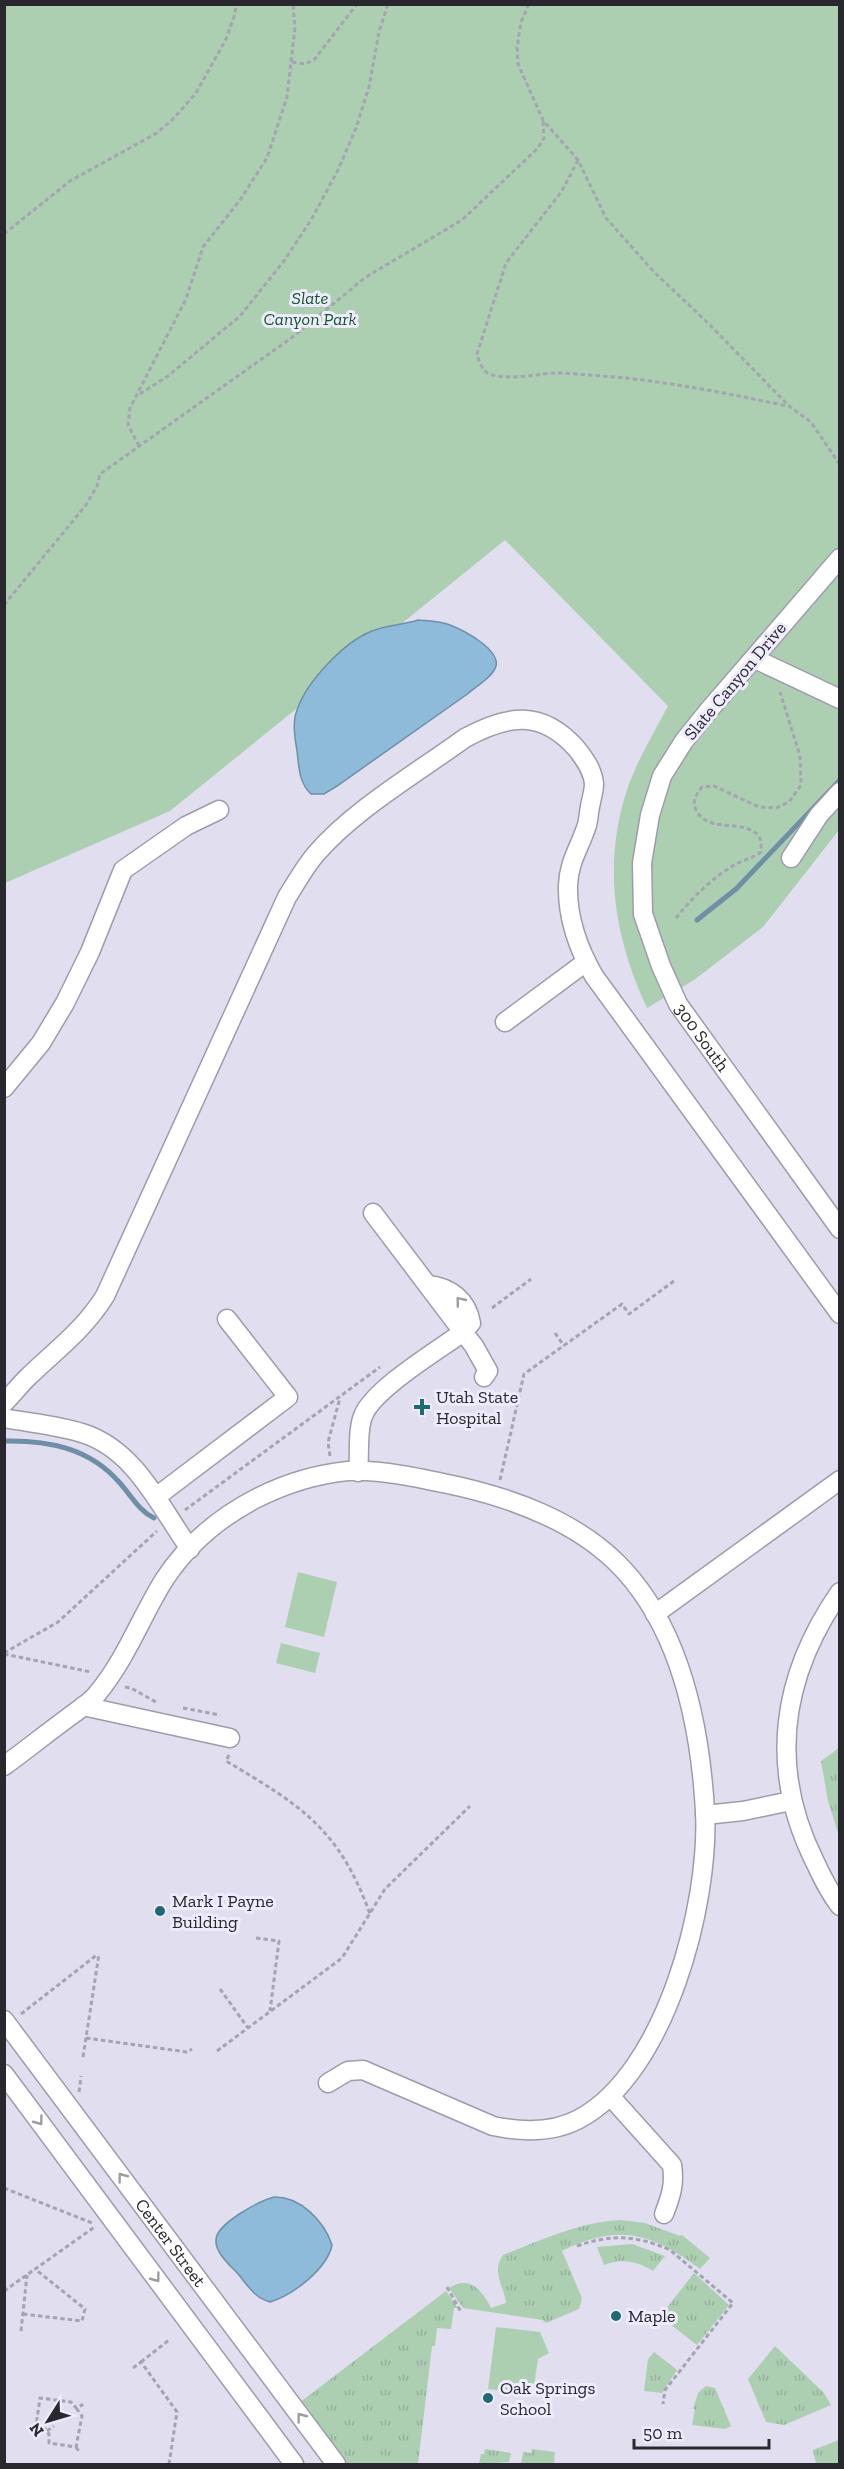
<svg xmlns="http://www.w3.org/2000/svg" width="844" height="2469" font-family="'Zilla Slab',serif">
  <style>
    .grass { fill: url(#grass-tufts) }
    .park { fill: #accfb2 }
    .water { fill: #8ebbd9; stroke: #6f8fa6; stroke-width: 1.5 }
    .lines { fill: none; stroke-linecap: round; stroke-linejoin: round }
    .stream { stroke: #6f8fa6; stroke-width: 5 }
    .minor-casing { stroke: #9e9cac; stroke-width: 21 }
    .path { stroke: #a5a4b1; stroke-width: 3; stroke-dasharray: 4.5 3; stroke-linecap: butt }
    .minor { stroke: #fff; stroke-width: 18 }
    .oneway { stroke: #9e9ea1 }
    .poi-dot { fill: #1f6a72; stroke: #edebfc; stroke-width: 2 }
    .labels { text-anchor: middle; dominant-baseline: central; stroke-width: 6; stroke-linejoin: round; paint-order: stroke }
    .park-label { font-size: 18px; font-style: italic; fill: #16562c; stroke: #edebfc }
    .street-label { font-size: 18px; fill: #28282e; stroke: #edebfc }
    .poi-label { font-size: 18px; fill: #28282e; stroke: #edebfc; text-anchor: start }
  </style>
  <defs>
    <pattern id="grass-tufts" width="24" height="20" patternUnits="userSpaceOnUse" patternTransform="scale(1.5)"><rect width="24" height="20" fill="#accfb2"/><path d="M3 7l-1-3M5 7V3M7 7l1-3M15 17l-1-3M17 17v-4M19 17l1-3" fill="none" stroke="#94b299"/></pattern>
  </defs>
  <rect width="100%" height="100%" fill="#e0deef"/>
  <g class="grass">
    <path d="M839 1748V1836L828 1801 821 1761Z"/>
    <path d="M621 2220 645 2223 680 2236 682 2235 710 2258 700 2269C651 2233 619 2223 562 2251L582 2298 579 2309 546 2323 543 2320 463 2308 449 2288C470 2275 482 2290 491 2308L506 2303C504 2286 491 2272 503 2255 542 2240 579 2222 621 2220Z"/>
    <path d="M632 2244 665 2256 653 2271C638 2261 621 2258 604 2265L597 2247Z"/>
    <path d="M694 2273 729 2305 697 2345 666 2321V2309Z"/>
    <path d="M446 2291 458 2308H454L451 2329 437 2328 435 2346H432L418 2464H345L299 2403Z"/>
    <path d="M775 2346 824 2393 831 2405 784 2425 766 2422 748 2379Z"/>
    <path d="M654 2352 677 2370 662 2393 644 2391 648 2359Z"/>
    <path d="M706 2386 715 2388 731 2426 725 2429 692 2425 695 2409H693L698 2393Z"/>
    <path d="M839 2440V2464H816L813 2450Z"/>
    <path d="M485 2449 511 2453 509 2462 479 2464 481 2454H484Z"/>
    <path d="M532 2449 555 2452 554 2464H559H521L523 2452 531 2453Z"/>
  </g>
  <g class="park">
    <path d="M5 5H839V830L763 927 694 980 647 1008C613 935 602 861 629 784 639 757 655 731 668 706L505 540 170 811 5 883Z"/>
    <path d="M298 1572 337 1582 324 1637 285 1627Z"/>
    <path d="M281 1643 320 1653 315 1673 276 1663Z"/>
    <path d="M496 2327 540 2332 549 2353 538 2359 534 2386 512 2383 511 2392 488 2389Z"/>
  </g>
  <g class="water">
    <path d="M418 620C428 621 440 621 450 625 463 630 500 649 496 666 493 677 475 687 466 695L337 786 324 794H311C299 783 299 767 297 751 295 738 292 723 297 710 307 681 344 642 372 631 387 625 403 625 418 620Z"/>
    <path d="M274 2197C300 2196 324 2221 332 2245 327 2269 293 2295 270 2302 255 2298 248 2286 239 2275 231 2266 215 2253 216 2240 216 2224 259 2201 274 2197Z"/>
  </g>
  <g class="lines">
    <g class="stream">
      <path d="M697 920 736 889 840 780"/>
      <path d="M4 1441C48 1440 89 1448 119 1482 131 1495 138 1510 154 1518"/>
    </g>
    <g class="minor-casing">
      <g id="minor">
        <path id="s1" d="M840 558 709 710 684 741 662 776 650 815 642 863 643 914 661 966 678 1004 840 1229"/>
        <path d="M755 659 840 699"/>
        <path d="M791 858 819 815 840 792"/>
        <path d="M505 1022 586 962"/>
        <path d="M4 1088 41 1043 65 1003 90 952 123 870 186 826 219 810"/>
        <path d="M428 1285C450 1287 467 1300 471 1323L463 1332 474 1346 488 1371 484 1377"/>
        <path d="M4 1403C12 1395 19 1386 27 1378 56 1350 83 1331 105 1296L287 897C296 883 304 868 315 855 353 810 417 773 465 738 507 715 541 709 576 748 584 758 593 770 594 784 594 790 592 796 591 802 589 809 589 817 587 825 580 847 569 861 568 885 567 919 578 948 594 976L840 1314"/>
        <path d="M4 1418C30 1423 57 1425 82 1433 135 1449 160 1507 190 1549"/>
        <path d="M358 1472C360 1454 357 1431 363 1416 373 1389 439 1350 463 1332L373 1213"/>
        <path d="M156 1497 288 1397 227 1319"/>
        <path d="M840 1592C781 1677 768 1768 815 1862 822 1877 829 1892 840 1906"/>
        <path d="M655 1614 840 1480"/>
        <path d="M83 1706 230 1738"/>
        <path d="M4 1766C26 1750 47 1733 69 1717 78 1710 90 1703 97 1694 126 1659 141 1617 164 1580 187 1545 220 1517 257 1498 285 1484 317 1474 348 1471 381 1469 425 1479 457 1486 514 1499 572 1520 615 1561 680 1624 700 1724 705 1811 710 1903 666 2073 579 2119 553 2133 522 2132 493 2126L363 2070 348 2071 328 2083"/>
        <path d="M705 1815 743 1811 791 1801"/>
        <path id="s2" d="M4 2020 336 2464"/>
        <path d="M4 2074 294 2464"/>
        <path d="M611 2097 672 2165C675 2184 671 2196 664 2214"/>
      </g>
    </g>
    <g class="path">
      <path d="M529 4 521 22 517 48 518 64 543 120 578 160 606 218 654 272 708 323 789 406 811 422 840 465"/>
      <path d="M292 62 305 64 314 60 357 4"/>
      <path d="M578 160 562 191 506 263 477 354C479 362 483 373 492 375 513 380 535 374 556 373 567 373 578 374 588 375 656 379 721 392 787 406"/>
      <path d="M4 234 70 181 157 133 174 118 196 93 226 39 235 14 236 4"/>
      <path d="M140 394 168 376 240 316 284 261 311 220 338 170 356 128 369 87 379 32 388 4"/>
      <path d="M139 446 128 425 130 408 186 299 203 247 240 200 267 158 287 97 295 28 293 4"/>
      <path d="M4 605 86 505 97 486 100 474 294 336 366 277 462 220 538 148 544 138 543 120"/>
      <path d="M676 918C692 898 713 877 736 864 744 860 753 858 761 852 761 846 762 839 757 834 739 819 711 833 697 812 691 802 696 795 702 787L714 786 759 807 776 808 789 802 801 785 800 756 780 692"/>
      <path d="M492 1308 531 1279"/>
      <path d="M555 1333 564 1346"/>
      <path d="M330 1456 328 1442 340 1398"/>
      <path d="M500 1480 524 1374 622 1304 629 1314 674 1281 672 1279"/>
      <path d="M185 1510 380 1367"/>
      <path d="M4 1653 58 1622 157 1531"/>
      <path d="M4 1654 91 1672"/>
      <path d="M125 1687 131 1688 156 1702"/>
      <path d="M183 1708 220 1715"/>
      <path d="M229 1755 226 1761C300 1805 339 1828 370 1914"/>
      <path d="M256 1938 279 1941 270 2011"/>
      <path d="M220 1989 248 2028"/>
      <path d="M21 2014 98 1954"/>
      <path d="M86 2038 187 2052 192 2049"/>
      <path d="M217 2051 342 1958 385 1889 470 1806"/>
      <path d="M83 2057 99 1954"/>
      <path d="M79 2092 81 2076"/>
      <path d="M4 2188 92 2223"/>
      <path d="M577 2246C612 2234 636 2235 670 2250L733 2303 665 2390 663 2404"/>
      <path d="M447 2287 461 2312"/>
      <path d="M4 2291 96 2226"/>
      <path d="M23 2314 82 2321 85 2309 35 2269"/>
      <path d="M21 2331 27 2275"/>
      <path d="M141 2362 169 2340"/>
      <path d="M133 2368 141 2362 177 2412 169 2464"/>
      <path d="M77 2409 71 2402 40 2398 36 2426 45 2429 49 2434V2443L76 2447 82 2416 77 2409 83 2404"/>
      <path d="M47 2431 54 2426"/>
      <path d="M76 2447 80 2453"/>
    </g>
    <use href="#minor" class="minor"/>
  </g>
  <defs><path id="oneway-chevron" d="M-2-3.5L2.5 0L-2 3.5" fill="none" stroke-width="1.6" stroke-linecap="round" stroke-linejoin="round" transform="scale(1.5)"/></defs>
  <g class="oneway">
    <use href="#oneway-chevron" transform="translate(460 1301) rotate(-129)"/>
    <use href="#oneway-chevron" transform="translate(39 2121) rotate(53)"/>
    <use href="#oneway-chevron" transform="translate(122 2177) rotate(-127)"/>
    <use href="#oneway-chevron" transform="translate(156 2278) rotate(53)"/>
    <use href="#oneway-chevron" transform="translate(301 2417) rotate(-127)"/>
  </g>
  <g class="poi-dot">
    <path d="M419 1398h6v6h6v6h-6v6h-6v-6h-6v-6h6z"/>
    <circle cx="160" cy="1911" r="6"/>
    <circle cx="616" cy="2316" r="6"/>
    <circle cx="488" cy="2398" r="6"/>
  </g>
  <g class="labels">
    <g class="park-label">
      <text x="310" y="298">Slate<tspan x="310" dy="21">Canyon Park</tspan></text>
    </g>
    <g class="street-label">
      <text transform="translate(735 681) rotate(-50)">Slate Canyon Drive</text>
      <text stroke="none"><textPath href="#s1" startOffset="560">300 South</textPath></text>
      <text stroke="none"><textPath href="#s2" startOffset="278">Center Street</textPath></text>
    </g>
    <g class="poi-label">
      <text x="436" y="1397">Utah State<tspan x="436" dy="21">Hospital</tspan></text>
      <text x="172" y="1901">Mark I Payne<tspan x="172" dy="21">Building</tspan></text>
      <text x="628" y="2316">Maple</text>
      <text x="500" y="2388">Oak Springs<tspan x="500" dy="21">School</tspan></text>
    </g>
  </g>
  <rect width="844" height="2469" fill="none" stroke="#28282e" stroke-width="12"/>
  <g transform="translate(48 2421) rotate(233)" stroke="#edebfc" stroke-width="4.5" paint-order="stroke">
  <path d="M0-4.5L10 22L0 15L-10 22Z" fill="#28282e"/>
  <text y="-9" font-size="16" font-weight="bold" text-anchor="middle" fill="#28282e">N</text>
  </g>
  <path d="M634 2439v9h135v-9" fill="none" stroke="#28282e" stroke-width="3"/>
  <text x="643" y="2439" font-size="18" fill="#28282e" stroke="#edebfc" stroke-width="4.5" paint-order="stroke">50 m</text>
</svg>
